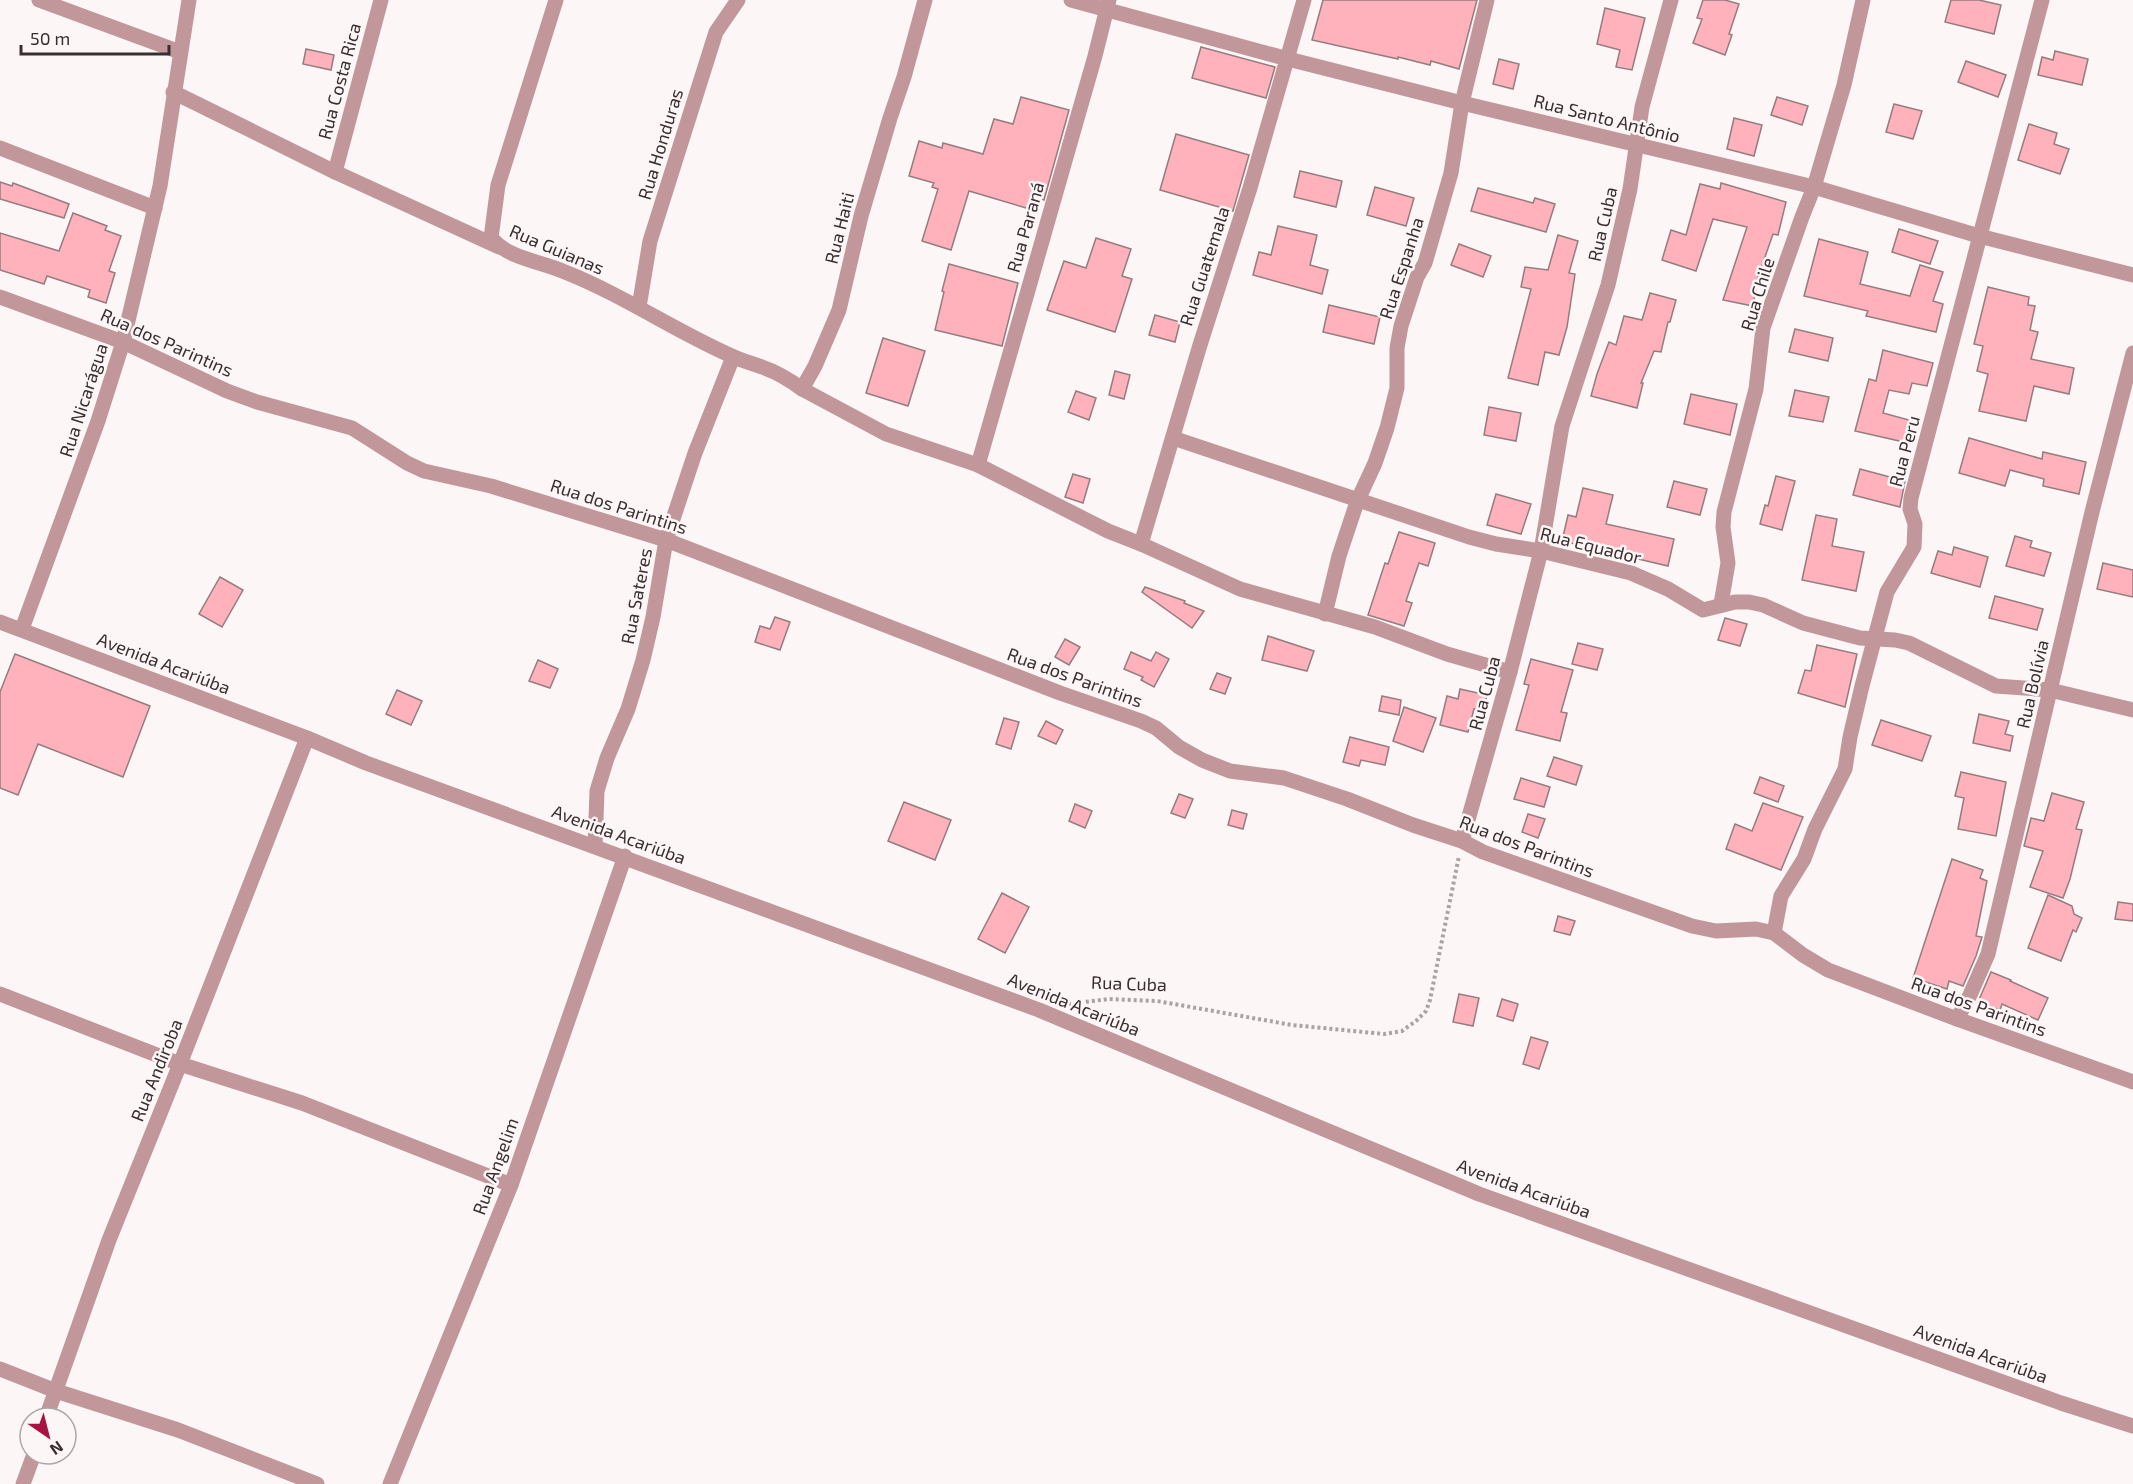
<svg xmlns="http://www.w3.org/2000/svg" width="2133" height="1484" font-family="'Exo 2',sans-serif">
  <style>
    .building { fill: #ffb2bc; stroke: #957c7e; stroke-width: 1.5 }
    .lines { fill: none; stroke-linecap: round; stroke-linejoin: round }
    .path { stroke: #aaa2a3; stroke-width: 4; stroke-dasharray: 3 3; stroke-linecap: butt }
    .street { stroke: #c1979c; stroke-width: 15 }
    .labels { text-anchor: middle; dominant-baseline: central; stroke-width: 5; stroke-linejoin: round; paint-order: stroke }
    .street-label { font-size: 18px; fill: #3a2f30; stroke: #fcf6f7 }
  </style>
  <rect width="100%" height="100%" fill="#fcf6f7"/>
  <g class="building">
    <path d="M1323 0H1477L1459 69 1431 61 1430 65 1398 57V59L1312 40Z"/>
    <path d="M1703 0H1725L1739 4 1729 34 1732 35 1725 55 1693 43 1702 19 1697 18Z"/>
    <path d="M1951 0H1979L2001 5 1994 34 1945 22Z"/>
    <path d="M1605 8 1645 18 1632 70 1616 67 1620 50 1597 44Z"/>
    <path d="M1201 47 1275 67 1266 98 1192 78Z"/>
    <path d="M306 49 334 55 331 70 303 64Z"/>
    <path d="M2055 51 2088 59 2082 85 2038 75 2042 57 2053 60Z"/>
    <path d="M1499 59 1519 64 1513 89 1493 84Z"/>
    <path d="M1966 61 2006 75 1998 97 1958 82Z"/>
    <path d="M1021 97 1069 110 1044 200 1036 197 1033 210 969 191 951 250 922 241 938 189 932 187 934 183 909 176 919 141 942 148 943 143 983 154 994 119 1013 124Z"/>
    <path d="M1777 97 1808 106 1802 125 1771 115Z"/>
    <path d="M1894 104 1922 111 1913 139 1886 132Z"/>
    <path d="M1734 118 1762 125 1754 156 1727 149Z"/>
    <path d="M2029 124 2057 133 2054 144 2069 149 2060 174 2018 160Z"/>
    <path d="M1176 134 1249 155 1233 211 1160 190Z"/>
    <path d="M1300 171 1342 181 1336 207 1294 197Z"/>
    <path d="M0 182 12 186 13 183 69 204 64 218 0 199Z"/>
    <path d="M1721 183 1786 202 1778 235 1773 234 1758 277 1753 306 1723 300 1747 227 1713 219 1696 271 1662 260 1671 230 1686 235 1700 184 1720 189Z"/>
    <path d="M1375 187 1414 198 1406 226 1367 215Z"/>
    <path d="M1478 188 1533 203 1535 198 1555 204 1546 232 1471 211Z"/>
    <path d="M73 213 107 226 105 230 121 236 109 271 115 273 106 303 88 297 90 290 47 276 44 284 0 270V233L59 251Z"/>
    <path d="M1278 226 1317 235 1310 265 1328 270 1322 294 1253 275 1259 252 1271 255Z"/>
    <path d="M1899 229 1938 241 1930 264 1892 252Z"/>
    <path d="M1558 235 1578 241 1569 273 1575 274 1567 327 1559 355 1545 352 1538 385 1508 378 1531 289 1521 287 1525 267 1548 270Z"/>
    <path d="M1096 238 1131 249 1122 276 1132 279 1115 332 1047 310 1064 261 1086 268Z"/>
    <path d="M1819 239 1868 252 1860 284 1910 296 1920 265 1943 272 1933 301 1943 304 1936 332 1866 316 1868 311 1804 296Z"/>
    <path d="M1459 244 1491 256 1483 277 1451 265Z"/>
    <path d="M949 264 1018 283 1002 346 935 330 944 292 942 291Z"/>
    <path d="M1988 287 2029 297 2028 305 2035 306 2030 330 2038 332 2031 359 2074 368 2069 394 2034 386 2026 421 1979 411 1988 374 1977 371 1983 346 1974 344Z"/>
    <path d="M1650 293 1676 300 1670 322H1668L1661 352 1654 351 1641 383H1643L1637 408 1591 396 1597 374 1609 342 1616 345 1624 316 1642 320Z"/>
    <path d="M1329 305 1380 317 1374 344 1323 332Z"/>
    <path d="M1155 315 1180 322 1175 342 1149 335Z"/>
    <path d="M1795 329 1833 338 1828 361 1789 352Z"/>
    <path d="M883 338 925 351 908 406 866 393Z"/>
    <path d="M1883 350 1933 363 1927 386 1912 383 1909 394 1889 390 1883 413 1909 420 1904 442 1855 431 1869 379 1876 381Z"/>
    <path d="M1115 371 1130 375 1124 399 1109 395Z"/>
    <path d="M1795 390 1829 397 1823 422 1789 416Z"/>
    <path d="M1076 391 1096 398 1089 420 1068 412Z"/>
    <path d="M1691 394 1737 404 1730 435 1684 424Z"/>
    <path d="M1489 407 1521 413 1516 441 1484 435Z"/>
    <path d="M1969 438 2042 459 2043 452 2086 462 2079 494 2043 486 2044 479 2010 470 2005 486 1959 473Z"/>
    <path d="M1860 469 1905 481 1900 507 1853 495Z"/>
    <path d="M1073 474 1090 479 1083 503 1065 497Z"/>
    <path d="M1776 476 1795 481 1782 530 1760 524 1765 505 1768 506Z"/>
    <path d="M1674 481 1707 489 1700 515 1667 507Z"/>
    <path d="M1583 488 1613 495 1606 524 1674 539 1668 566 1562 541 1568 515 1576 517Z"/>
    <path d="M1496 494 1531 504 1521 534 1487 525Z"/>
    <path d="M1816 515 1837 519 1832 546 1864 552 1856 591 1802 580Z"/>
    <path d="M1399 532 1435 543 1428 566 1419 563 1406 601 1412 603 1404 626 1368 615 1385 563 1388 564Z"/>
    <path d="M2015 536 2032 541 2030 547 2051 553 2044 576 2006 566Z"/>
    <path d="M1954 547 1988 557 1980 587 1931 573 1938 551 1952 555Z"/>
    <path d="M2103 563 2133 570V597L2097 589Z"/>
    <path d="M220 577 243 590 222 627 199 614Z"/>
    <path d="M1145 587 1185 601 1184 603 1204 611 1192 628 1142 592Z"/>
    <path d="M1995 596 2043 609 2037 630 1989 618Z"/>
    <path d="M775 617 790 622 780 650 755 642 760 626 770 629Z"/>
    <path d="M1725 618 1747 624 1740 646 1718 640Z"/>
    <path d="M1268 636 1314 651 1307 671 1262 660Z"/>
    <path d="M1065 639 1080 647 1069 665 1055 657Z"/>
    <path d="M1578 643 1603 649 1597 670 1572 664Z"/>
    <path d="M1817 645 1857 654 1845 707 1798 693 1805 670 1811 671Z"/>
    <path d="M1131 652 1151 661 1156 652 1169 659 1154 687 1141 680 1143 677 1124 669Z"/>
    <path d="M15 654 150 706 123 777 38 744 18 795 0 788V692Z"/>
    <path d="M1531 659 1573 670 1561 712 1567 713 1560 741 1516 730 1529 685 1524 684Z"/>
    <path d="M538 660 558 669 550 688 529 681Z"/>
    <path d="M1217 673 1231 678 1225 694 1210 689Z"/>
    <path d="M1460 689 1487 695 1483 711 1474 709 1468 732 1440 725 1447 696 1458 699Z"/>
    <path d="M397 690 422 701 411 725 386 714Z"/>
    <path d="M1382 696 1401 700 1399 715 1379 711Z"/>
    <path d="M1404 707 1436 718 1423 752 1393 741Z"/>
    <path d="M1979 714 2009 721 2005 734 2013 736 2010 751 1973 743Z"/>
    <path d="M1004 718 1019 722 1011 749 996 744Z"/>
    <path d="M1881 720 1931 736 1922 761 1872 745Z"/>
    <path d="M1046 721 1063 730 1056 744 1038 736Z"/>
    <path d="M1350 737 1389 747 1385 765 1361 760 1359 766 1343 762Z"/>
    <path d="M1554 757 1582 766 1576 785 1547 776Z"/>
    <path d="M1961 772 2006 782 1996 836 1958 829 1964 798 1955 796Z"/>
    <path d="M1760 777 1784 786 1778 802 1754 793Z"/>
    <path d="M1521 778 1550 787 1544 807 1514 799Z"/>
    <path d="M2052 793 2084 802 2076 829 2082 830 2070 879 2063 898 2030 887 2043 851 2024 846 2031 818 2044 821Z"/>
    <path d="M1179 794 1193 799 1185 818 1171 813Z"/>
    <path d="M904 802 951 820 935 860 888 841Z"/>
    <path d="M1763 803 1803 817 1781 870 1726 849 1735 824 1752 831Z"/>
    <path d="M1075 804 1092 811 1085 828 1069 821Z"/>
    <path d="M1232 810 1247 814 1243 829 1228 825Z"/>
    <path d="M1528 814 1545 819 1538 838 1522 832Z"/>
    <path d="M1952 859 1983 870 1980 878 1987 881 1976 936 1982 937 1976 956 1963 986 1949 981 1947 989 1913 978Z"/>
    <path d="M1002 893 1029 907 1005 953 978 939Z"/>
    <path d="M2048 895 2072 906 2074 914 2082 918 2076 932 2073 930 2061 961 2028 948Z"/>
    <path d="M2118 902 2133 904V921L2115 919Z"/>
    <path d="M1558 916 1575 921 1570 935 1554 931Z"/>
    <path d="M1991 972 2011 980 2010 981 2048 998 2038 1020 2002 1004 2000 1010 1978 1002Z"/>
    <path d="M1459 994 1479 998 1473 1026 1453 1022Z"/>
    <path d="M1502 999 1518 1004 1513 1021 1497 1016Z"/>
    <path d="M1531 1037 1548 1042 1539 1069 1523 1064Z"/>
  </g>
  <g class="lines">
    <path class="path" d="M1068 1004 1109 999 1157 1001 1292 1025 1384 1034 1402 1031 1416 1021 1426 1011 1430 1000 1459 856"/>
    <g class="street">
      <path d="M39 0 180 52"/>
      <path d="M556 0 498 185 491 238C509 259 540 261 565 272 623 295 675 331 732 356 742 361 752 363 762 367 777 372 790 380 802 389L815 366 839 310 861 216 890 118 904 77 925 0"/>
      <path d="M1071 0 1288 59 1462 103 1814 187 1979 236 2133 275"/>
      <path d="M173 92 335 172 499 247"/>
      <path d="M0 148 155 208"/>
      <path d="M335 172 381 0"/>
      <path d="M0 297 123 342 227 391 257 402 352 428 407 463 424 471 491 486 666 540 1060 693 1141 721 1156 728 1179 747 1202 760 1230 771 1284 778 1347 799 1413 825 1462 841 1483 852 1692 926 1716 931 1756 929 1774 933 1803 955 1828 970 1957 1019 2133 1082"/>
      <path d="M639 307 650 241 716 32 738 0"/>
      <path d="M802 389 886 434 978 465 1108 531 1141 544 1240 589 1375 627 1447 654 1510 672"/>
      <path d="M1173 438 1469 537 1496 544 1541 551 1631 573 1668 589 1703 610 1735 602H1749L1763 605 1803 623 1860 638 1895 640 1909 643 1996 686 2050 690 2133 710"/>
      <path d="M978 465 1095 56 1109 0"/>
      <path d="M1141 544 1200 345 1250 188 1304 0"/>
      <path d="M1721 604 1728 563 1723 527 1724 512 1756 389 1763 328 1802 217 1814 187 1844 85 1863 0"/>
      <path d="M1325 614 1339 556 1357 502 1375 463 1387 428 1397 388V348L1401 326 1417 277 1425 263 1451 173 1462 103 1487 0"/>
      <path d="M0 622 307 738 366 763 1039 1010 1479 1194 2061 1403 2133 1426"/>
      <path d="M22 629 98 421 123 342 160 186 189 0"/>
      <path d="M1462 841 1510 672 1541 551 1562 426 1608 285 1630 189 1642 107 1671 0"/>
      <path d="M595 846 597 791 607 758 628 709 643 660 653 617 666 540 695 453 733 357"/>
      <path d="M1774 933 1781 896 1804 859 1815 829 1845 769 1850 737 1862 686 1887 592 1914 547 1915 524 1910 509 1911 498 2042 0"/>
      <path d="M0 994 180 1064 302 1103 511 1185"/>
      <path d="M1957 1019 1970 995 1988 954 2092 512 2133 353"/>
      <path d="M0 1369 56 1391 178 1430 317 1484"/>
      <path d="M46 1418 109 1240 180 1064 307 738"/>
      <path d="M23 1484 34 1454"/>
      <path d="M390 1484 511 1185 625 856"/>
    </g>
  </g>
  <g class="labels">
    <g class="street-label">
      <text transform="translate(339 81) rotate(-75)">Rua Costa Rica</text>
      <text transform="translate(1607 118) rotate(14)">Rua Santo Antônio</text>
      <text transform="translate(660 144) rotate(-73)">Rua Honduras</text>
      <text transform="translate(1602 224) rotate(-77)">Rua Cuba</text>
      <text transform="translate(1025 227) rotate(-74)">Rua Paraná</text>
      <text transform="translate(839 228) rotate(-76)">Rua Haiti</text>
      <text transform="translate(557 249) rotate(23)">Rua Guianas</text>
      <text transform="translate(1204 266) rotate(-72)">Rua Guatemala</text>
      <text transform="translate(1401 268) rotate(-72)">Rua Espanha</text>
      <text transform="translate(1757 294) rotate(-73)">Rua Chile</text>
      <text transform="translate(167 342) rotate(24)">Rua dos Parintins</text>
      <text transform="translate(83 400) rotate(-72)">Rua Nicarágua</text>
      <text transform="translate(1904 451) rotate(-75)">Rua Peru</text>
      <text transform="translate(619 506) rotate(18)">Rua dos Parintins</text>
      <text transform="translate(1591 545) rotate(14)">Rua Equador</text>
      <text transform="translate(636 596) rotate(-79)">Rua Sateres</text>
      <text transform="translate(164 663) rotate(21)">Avenida Acariúba</text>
      <text transform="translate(1075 677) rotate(20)">Rua dos Parintins</text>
      <text transform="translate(2032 684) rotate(-77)">Rua Bolívia</text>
      <text transform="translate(1484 693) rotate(-75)">Rua Cuba</text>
      <text transform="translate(619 834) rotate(20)">Avenida Acariúba</text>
      <text transform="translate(1527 846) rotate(21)">Rua dos Parintins</text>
      <text transform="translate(1129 983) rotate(2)">Rua Cuba</text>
      <text transform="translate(1074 1004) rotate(22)">Avenida Acariúba</text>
      <text transform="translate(1979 1006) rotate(20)">Rua dos Parintins</text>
      <text transform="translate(156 1070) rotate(-68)">Rua Andiroba</text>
      <text transform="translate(495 1166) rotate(-70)">Rua Angelim</text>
      <text transform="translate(1524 1188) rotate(20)">Avenida Acariúba</text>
      <text transform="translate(1981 1353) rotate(20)">Avenida Acariúba</text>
    </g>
  </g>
  <g transform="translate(48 1436) rotate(145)"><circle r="28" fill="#fcf6f7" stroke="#aea6a7" stroke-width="1.5"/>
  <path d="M0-4.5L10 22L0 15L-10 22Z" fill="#a91343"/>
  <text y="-9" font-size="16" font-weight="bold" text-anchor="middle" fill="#3a2f30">N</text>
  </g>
  <path d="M21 45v9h148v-9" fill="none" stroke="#3a2f30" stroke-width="3"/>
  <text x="30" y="45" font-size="18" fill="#3a2f30" stroke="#fcf6f7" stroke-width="4.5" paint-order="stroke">50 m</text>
</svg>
